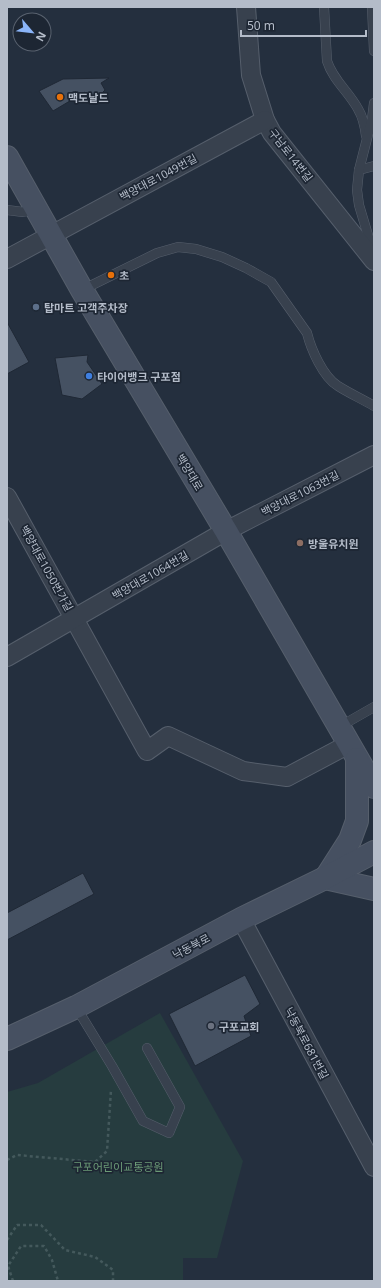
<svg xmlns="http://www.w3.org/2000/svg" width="381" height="1288" font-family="'Noto Sans','Noto Sans KR',sans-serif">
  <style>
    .green { fill: #263c3f }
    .building { fill: #455162; stroke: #1f2835 }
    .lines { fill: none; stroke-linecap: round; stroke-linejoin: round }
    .lane-casing { stroke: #565f6c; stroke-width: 10 }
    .street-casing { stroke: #565f6c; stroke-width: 20 }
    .secondary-casing { stroke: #565f6c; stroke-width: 24 }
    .path { stroke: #44595c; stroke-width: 2.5; stroke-dasharray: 3 3; stroke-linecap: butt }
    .lane { stroke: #38414e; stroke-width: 9 }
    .street { stroke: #38414e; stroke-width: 18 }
    .secondary { stroke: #465061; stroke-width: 22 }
    .food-dot { fill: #e8710a; stroke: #1d2633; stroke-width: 1.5 }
    .service-dot { fill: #5c6f8a; stroke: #1d2633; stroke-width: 1.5 }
    .shop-dot { fill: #3f7fe0; stroke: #1d2633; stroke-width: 1.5 }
    .education-dot { fill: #8d6e63; stroke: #1d2633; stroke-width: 1.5 }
    .worship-dot { fill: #6b7280; stroke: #1d2633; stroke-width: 1.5 }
    .labels { text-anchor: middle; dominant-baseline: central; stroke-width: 3.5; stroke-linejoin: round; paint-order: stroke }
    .poi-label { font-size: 11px; font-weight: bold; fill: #b4bcc9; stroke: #1d2633; text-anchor: start }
    .street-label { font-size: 11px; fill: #b4bcc9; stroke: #1d2633 }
    .park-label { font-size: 11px; fill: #6b9a76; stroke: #1d2633 }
  </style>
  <rect width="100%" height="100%" fill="#242f3e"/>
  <path class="green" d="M160 1013 243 1161 217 1258H183V1281H7V1092L38 1083Z"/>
  <g class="building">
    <path d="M109 78 101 83 105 90 92 103 85 92 53 111 39 91 63 79Z"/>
    <path d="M7 322 29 362 7 374Z"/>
    <path d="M88 355 87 362 102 384 82 399 62 395 55 358Z"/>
    <path d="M83 873 94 894 7 940V913Z"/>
    <path d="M245 975 260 1004 244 1016 251 1036 195 1066 169 1014Z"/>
  </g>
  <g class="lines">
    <g class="lane-casing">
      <g id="lane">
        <path d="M324 7 327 61C333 80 349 92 358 109 363 117 365 127 366 136"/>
        <path d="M372 7 374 51"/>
        <path d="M359 170 374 166"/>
        <path d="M7 210 23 212 36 209"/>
        <path d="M373 252 359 205 357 190 359 170 372 119 374 103"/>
        <path d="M82 290 157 253 178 247 196 249 222 257 246 268 271 282 307 333C311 349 323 377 338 386 349 393 362 399 374 406"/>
        <path d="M339 727 374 707"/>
        <path d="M76 1007 112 1066 143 1121 169 1133 180 1107 147 1048"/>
      </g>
    </g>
    <g class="street-casing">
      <g id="street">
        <path d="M246 7 251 75 265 120 272 133 374 261"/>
        <path d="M7 259 265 120"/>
        <path d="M7 497 147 751 168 736 243 771 287 777 349 744"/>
        <path d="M7 657 226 531 374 455"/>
        <path d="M241 919 374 1167"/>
      </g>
    </g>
    <g class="secondary-casing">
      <g id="secondary">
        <path d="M7 157 82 290 226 531 374 787"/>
        <path d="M327 876 350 840 357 821V759"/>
        <path d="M325 878 374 889"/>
        <path d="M7 1039 76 1007 241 919 325 878 374 852"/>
      </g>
    </g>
    <g class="path">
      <path d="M7 1160 17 1155 95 1162 107 1151 111 1090"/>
      <path d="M7 1240 17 1225H41L65 1250 95 1257 113 1270V1281"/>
      <path d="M13 1281 8 1266 21 1246H44L52 1260 58 1281"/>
    </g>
    <use href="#lane" class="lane"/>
    <use href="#street" class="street"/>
    <use href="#secondary" class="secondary"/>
  </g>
  <g class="food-dot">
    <circle cx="60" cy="97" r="4"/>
    <circle cx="111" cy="275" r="4"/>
  </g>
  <circle class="service-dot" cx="36" cy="307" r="4"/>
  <circle class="shop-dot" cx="89" cy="376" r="4"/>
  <circle class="education-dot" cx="300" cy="543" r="4"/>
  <circle class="worship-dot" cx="211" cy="1026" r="4"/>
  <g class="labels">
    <g class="poi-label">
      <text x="68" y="97">맥도날드</text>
      <text x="119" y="275">초</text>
      <text x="44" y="307">탑마트 고객주차장</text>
      <text x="97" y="376">타이어뱅크 구포점</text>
      <text x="308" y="543">방울유치원</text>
      <text x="219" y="1026">구포교회</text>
    </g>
    <g class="street-label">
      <text transform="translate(291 155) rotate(52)">구남로14번길</text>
      <text transform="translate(158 177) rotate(-28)">백양대로1049번길</text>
      <text transform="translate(190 472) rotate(59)">백양대로</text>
      <text transform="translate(300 493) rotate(-27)">백양대로1063번길</text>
      <text transform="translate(47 568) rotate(61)">백양대로1050번가길</text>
      <text transform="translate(150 575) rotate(-30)">백양대로1064번길</text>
      <text transform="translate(191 946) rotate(-28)">낙동북로</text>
      <text transform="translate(307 1043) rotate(62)">낙동북로681번길</text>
    </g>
    <g class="park-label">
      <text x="118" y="1166">구포어린이교통공원</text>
    </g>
  </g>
  <rect width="381" height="1288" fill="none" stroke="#b4bcc9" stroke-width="16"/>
  <g transform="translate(32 32) rotate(118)"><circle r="19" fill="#1d2633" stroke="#59626f"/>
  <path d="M0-3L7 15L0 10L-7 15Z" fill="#8ab4f8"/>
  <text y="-6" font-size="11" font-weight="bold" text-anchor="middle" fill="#b4bcc9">N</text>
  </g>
  <path d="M241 30v6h125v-6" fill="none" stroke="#b4bcc9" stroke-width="2"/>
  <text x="247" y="30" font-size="12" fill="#b4bcc9" stroke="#1d2633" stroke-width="3" paint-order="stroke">50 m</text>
</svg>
